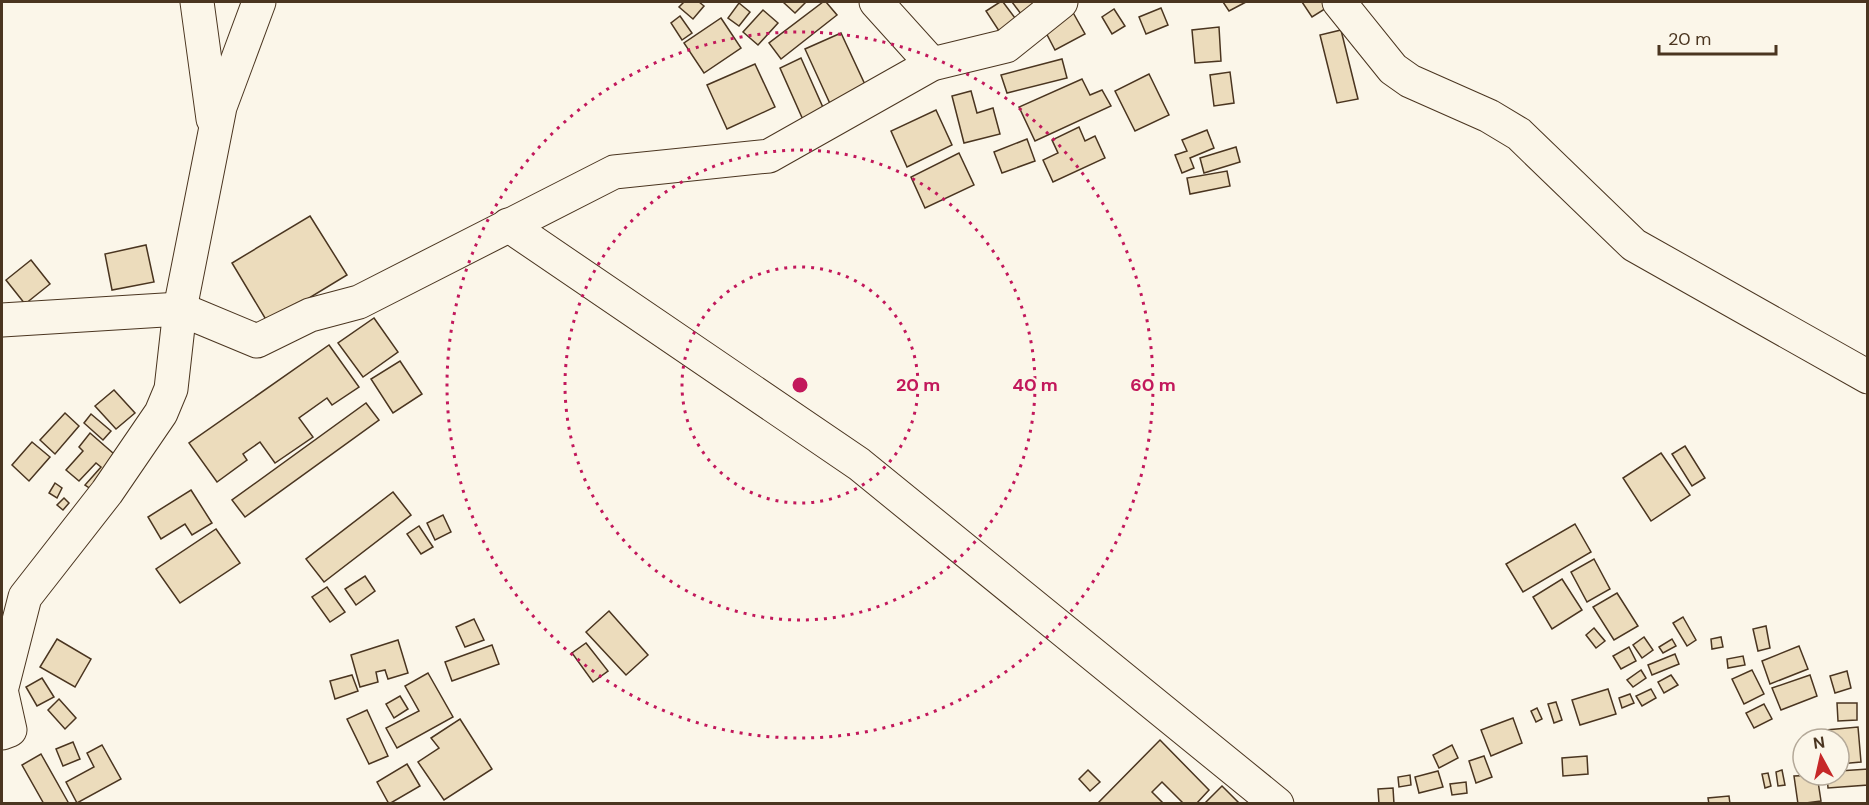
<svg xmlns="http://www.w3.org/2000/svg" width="1869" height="805" font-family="'DM Sans',sans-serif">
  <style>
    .building { fill: #ecdcbc; stroke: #4a3520; stroke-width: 1.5 }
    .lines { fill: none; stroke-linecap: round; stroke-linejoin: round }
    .street-casing { stroke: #4a3520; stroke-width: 35 }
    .street { stroke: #fbf6e9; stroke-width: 33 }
    .ring { fill: none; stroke: #c2185b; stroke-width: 3; stroke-dasharray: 3 6 }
    .centre { fill: #c2185b; stroke: #fbf6e9; stroke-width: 3 }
    .ring-label { font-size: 18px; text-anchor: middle; font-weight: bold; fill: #c2185b; stroke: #fbf6e9; stroke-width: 4.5; stroke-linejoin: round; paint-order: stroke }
  </style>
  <rect width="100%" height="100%" fill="#fbf6e9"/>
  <g class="building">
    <path d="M684 2H699L704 6 693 19 679 7Z"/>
    <path d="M783 2H806L795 13Z"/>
    <path d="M823 2H826L837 15 781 59 769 43Z"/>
    <path d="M1000 2H1003L1018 22 1001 34 986 11Z"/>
    <path d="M1012 2H1046L1024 18Z"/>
    <path d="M1223 2H1246L1229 11Z"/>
    <path d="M1302 2H1325L1328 7 1312 17Z"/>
    <path d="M739 3 750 12 739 26 728 18Z"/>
    <path d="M1161 8 1168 25 1146 34 1139 17Z"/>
    <path d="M1071 9 1085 34 1055 50 1042 25Z"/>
    <path d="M1114 9 1125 26 1112 34 1102 17Z"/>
    <path d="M763 10 778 23 758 45 743 32Z"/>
    <path d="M680 16 692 33 682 40 671 23Z"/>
    <path d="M721 18 741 48 704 73 684 43Z"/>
    <path d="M1219 27 1221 61 1195 63 1192 30Z"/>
    <path d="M1341 30 1358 99 1337 103 1320 35Z"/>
    <path d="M841 33 868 91 832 108 805 49Z"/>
    <path d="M801 58 825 112 804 122 780 68Z"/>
    <path d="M1062 59 1067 78 1007 93 1001 75Z"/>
    <path d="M755 64 775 107 727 129 707 85Z"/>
    <path d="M1230 72 1234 103 1214 106 1210 75Z"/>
    <path d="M1149 74 1169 115 1135 131 1115 91Z"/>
    <path d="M1082 79 1090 95 1102 90 1111 106 1035 141 1019 107Z"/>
    <path d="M971 91 977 113 993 108 1000 134 964 143 952 96Z"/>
    <path d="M936 110 952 145 907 167 891 131Z"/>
    <path d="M1079 127 1085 141 1095 136 1105 158 1053 182 1043 160 1058 153 1052 140Z"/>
    <path d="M1207 130 1214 148 1190 158 1194 168 1182 173 1175 155 1187 151 1182 140Z"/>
    <path d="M1027 139 1035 161 1002 173 994 152Z"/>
    <path d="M1236 147 1240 162 1204 173 1200 158Z"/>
    <path d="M959 153 974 185 925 208 911 177Z"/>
    <path d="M1227 171 1230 186 1190 194 1187 178Z"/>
    <path d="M310 216 347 275 268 323 232 263Z"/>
    <path d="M146 245 154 282 112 290 105 254Z"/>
    <path d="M31 260 50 284 25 304 6 280Z"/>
    <path d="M374 318 398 352 363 377 338 343Z"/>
    <path d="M329 345 359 387 332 405 327 398 299 418 313 437 275 463 260 442 243 454 247 460 217 482 189 443Z"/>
    <path d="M400 361 422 394 393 413 371 379Z"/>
    <path d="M114 390 135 413 116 429 95 406Z"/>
    <path d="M366 403 379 420 245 517 232 500Z"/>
    <path d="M65 413 79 426 55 454 40 440Z"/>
    <path d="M91 414 111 431 103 440 84 423Z"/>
    <path d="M90 433 121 460 94 491 85 485 101 467 96 463 79 481 66 470 83 451 79 447Z"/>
    <path d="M32 442 50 457 29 481 12 465Z"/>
    <path d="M1685 446 1705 478 1692 486 1672 454Z"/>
    <path d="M1661 453 1690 495 1651 521 1623 478Z"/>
    <path d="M55 483 62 488 57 498 49 493Z"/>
    <path d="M191 490 212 523 192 535 185 524 161 539 148 517Z"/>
    <path d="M393 492 411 515 324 582 306 559Z"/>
    <path d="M64 498 69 503 63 510 57 505Z"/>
    <path d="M443 515 451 532 435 540 427 523Z"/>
    <path d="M1575 524 1591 552 1523 592 1506 564Z"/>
    <path d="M419 526 433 547 421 554 407 534Z"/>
    <path d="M216 529 240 563 180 603 156 569Z"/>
    <path d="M1594 559 1610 589 1587 602 1571 572Z"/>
    <path d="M365 576 375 591 356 605 345 589Z"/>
    <path d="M1562 579 1582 610 1552 629 1533 597Z"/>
    <path d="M327 587 345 612 330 622 312 597Z"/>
    <path d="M1617 593 1638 626 1614 640 1593 607Z"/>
    <path d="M609 611 648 655 626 675 586 632Z"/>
    <path d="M1683 617 1696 640 1687 646 1673 623Z"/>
    <path d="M474 619 484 640 465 647 456 627Z"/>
    <path d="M1766 626 1770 648 1758 651 1753 629Z"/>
    <path d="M1594 628 1605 641 1596 648 1586 635Z"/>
    <path d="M1644 637 1653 650 1642 658 1633 645Z"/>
    <path d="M1721 637 1723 647 1712 649 1711 639Z"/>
    <path d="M57 639 91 659 75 687 40 667Z"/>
    <path d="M1672 639 1676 646 1663 653 1659 647Z"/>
    <path d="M398 640 408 673 388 679 385 670 376 672 378 682 360 687 351 655Z"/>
    <path d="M586 643 608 671 593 682 572 653Z"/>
    <path d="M492 645 499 664 452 681 445 662Z"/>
    <path d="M1799 646 1808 669 1770 684 1762 661Z"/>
    <path d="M1629 647 1636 661 1621 669 1613 656Z"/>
    <path d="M1675 654 1679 664 1652 675 1648 665Z"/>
    <path d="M1743 656 1745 665 1728 668 1727 659Z"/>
    <path d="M1641 670 1646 678 1633 687 1627 680Z"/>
    <path d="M1752 670 1764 694 1744 704 1732 679Z"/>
    <path d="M1847 671 1851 688 1835 693 1830 676Z"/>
    <path d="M428 673 453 717 397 748 386 728 419 711 405 686Z"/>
    <path d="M352 675 358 691 335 699 330 681Z"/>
    <path d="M1671 675 1678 685 1664 693 1658 682Z"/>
    <path d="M1810 675 1817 696 1781 710 1772 688Z"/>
    <path d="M42 678 54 697 37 706 26 687Z"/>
    <path d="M1608 689 1616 714 1580 725 1572 700Z"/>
    <path d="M1651 689 1656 698 1642 706 1636 696Z"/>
    <path d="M1630 694 1634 703 1622 708 1619 698Z"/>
    <path d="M400 696 408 709 394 718 386 704Z"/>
    <path d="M59 699 76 718 65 729 48 710Z"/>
    <path d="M1556 702 1562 720 1554 723 1548 704Z"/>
    <path d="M1837 703H1857V720L1838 721Z"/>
    <path d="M1764 704 1772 719 1754 728 1746 713Z"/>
    <path d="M1537 708 1542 719 1536 722 1531 711Z"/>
    <path d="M367 710 388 756 369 764 347 719Z"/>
    <path d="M1513 718 1522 743 1491 756 1481 730Z"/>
    <path d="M460 719 492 769 444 800 418 762 439 748 431 738Z"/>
    <path d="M1858 727 1861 762 1839 764V739H1827L1826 730Z"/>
    <path d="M1160 740 1209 790 1196 804H1184L1162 782 1152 792 1164 804H1097Z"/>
    <path d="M73 742 80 759 63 766 56 749Z"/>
    <path d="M102 745 121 779 77 803 66 782 94 767 87 753Z"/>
    <path d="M1452 745 1458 758 1439 768 1433 755Z"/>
    <path d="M41 754 68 802 66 804H44L22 765Z"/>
    <path d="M1484 756 1492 777 1476 783 1469 761Z"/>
    <path d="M1587 756 1588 774 1563 776 1562 758Z"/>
    <path d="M407 764 420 786 389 804 377 782Z"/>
    <path d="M1868 769V785L1828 788 1827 775H1839V771Z"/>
    <path d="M1088 770 1100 782 1090 791 1079 779Z"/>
    <path d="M1782 770 1785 785 1778 786 1776 772Z"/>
    <path d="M1438 771 1443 787 1419 793 1415 777Z"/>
    <path d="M1768 773 1771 786 1765 788 1762 774Z"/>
    <path d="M1410 775 1411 785 1399 787 1398 777Z"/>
    <path d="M1817 775 1821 801 1798 804 1794 776Z"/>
    <path d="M1466 782 1467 793 1452 795 1450 784Z"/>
    <path d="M1222 786 1240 804H1204Z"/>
    <path d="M1393 788 1394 804H1379L1378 789Z"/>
    <path d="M1729 796 1730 804H1709L1708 798Z"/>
  </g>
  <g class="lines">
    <g class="street-casing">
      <g id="street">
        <path d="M197 2 213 119"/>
        <path d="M876 2 932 64"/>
        <path d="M1339 2 1393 69 1410 81 1489 116 1519 134 1634 245 1868 377"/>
        <path d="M508 225 859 464 1277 804"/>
        <path d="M2 320 180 309 257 341 310 315 359 302 614 172 769 156 932 64 1006 46 1061 2"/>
        <path d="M2 687 25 597 107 492 161 413 171 389 180 309 220 107 259 2"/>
        <path d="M2 694 10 730 2 733"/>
      </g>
    </g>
    <use href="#street" class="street"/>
  </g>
  <g class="ring">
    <circle cx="800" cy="385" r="118"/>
    <circle cx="800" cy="385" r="235"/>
    <circle cx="800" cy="385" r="353"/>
  </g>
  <circle cx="800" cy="385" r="9" class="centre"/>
  <g class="ring-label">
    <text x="918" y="391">20 m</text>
    <text x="1035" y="391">40 m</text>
    <text x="1153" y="391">60 m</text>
  </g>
  <rect width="1869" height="805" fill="none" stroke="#4a3520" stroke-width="6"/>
  <g transform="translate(1821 757) rotate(352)"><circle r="28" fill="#fbf6e9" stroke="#b4a999" stroke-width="1.5"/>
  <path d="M0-4.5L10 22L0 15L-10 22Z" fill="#c62828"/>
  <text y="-9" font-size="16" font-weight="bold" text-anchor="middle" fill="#4a3520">N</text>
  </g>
  <path d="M1659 45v9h117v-9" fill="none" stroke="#4a3520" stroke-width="3"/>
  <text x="1668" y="45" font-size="18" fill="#4a3520" stroke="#fbf6e9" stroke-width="4.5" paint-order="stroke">20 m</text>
</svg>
